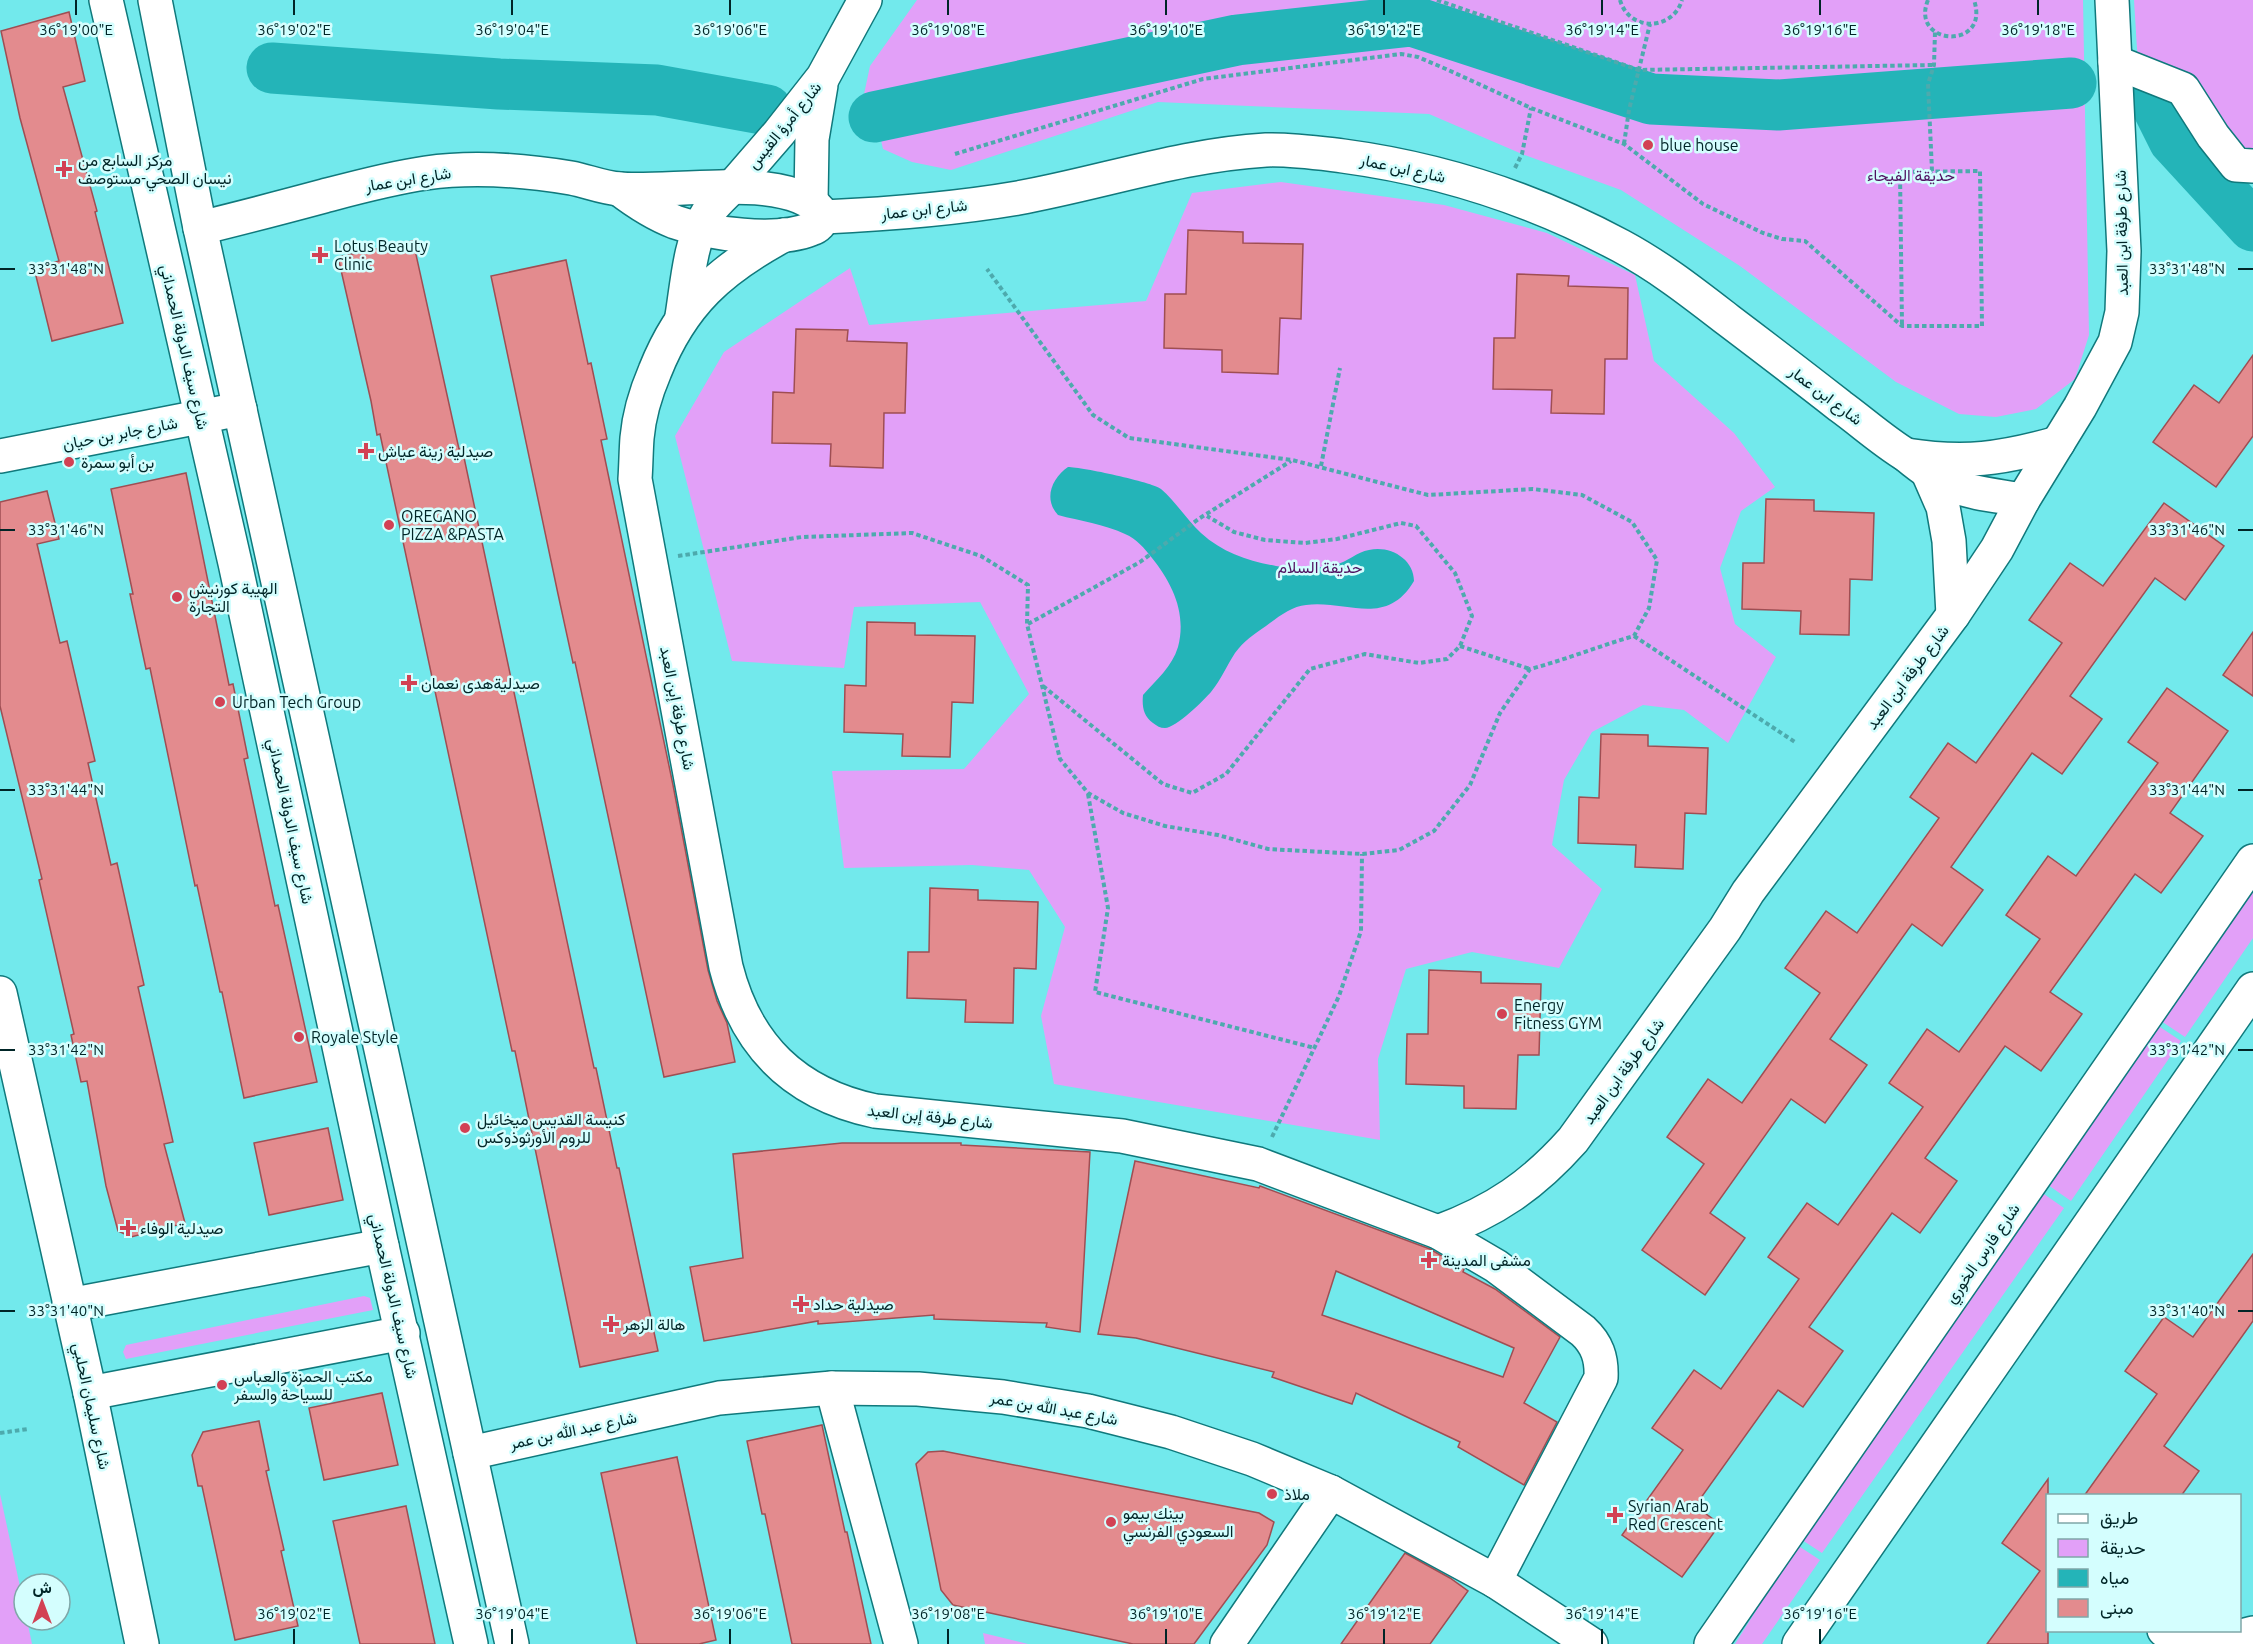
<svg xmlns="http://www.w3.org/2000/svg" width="2253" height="1644" font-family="Ubuntu,Vazirmatn,sans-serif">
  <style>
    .green { fill: #e2a0f8 }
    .water { fill: #24b4b8 }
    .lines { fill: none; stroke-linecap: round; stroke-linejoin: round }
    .river { stroke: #24b4b8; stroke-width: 51 }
    .building { fill: #e38b8e; stroke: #9f4e53; stroke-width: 1.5; fill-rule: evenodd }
    .street-casing { stroke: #10797c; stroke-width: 36 }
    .secondary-casing { stroke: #10797c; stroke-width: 36 }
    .primary-casing { stroke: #10797c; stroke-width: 36 }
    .path { stroke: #4daaad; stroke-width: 4; stroke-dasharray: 4.5 3; stroke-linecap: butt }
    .street { stroke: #fff; stroke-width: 33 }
    .secondary { stroke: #fff; stroke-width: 33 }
    .primary { stroke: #fff; stroke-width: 33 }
    .ticks { fill: none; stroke: #002527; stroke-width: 2 }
    .poi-dot { fill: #d24154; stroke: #d4fefe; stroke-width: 2 }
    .labels { text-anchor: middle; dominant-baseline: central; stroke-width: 5; stroke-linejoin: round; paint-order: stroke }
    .street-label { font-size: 16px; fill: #002527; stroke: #d4fefe }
    .poi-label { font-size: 16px; fill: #002527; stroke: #d4fefe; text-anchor: start }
    .park-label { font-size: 16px; fill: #501261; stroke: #d4fefe }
    .ticks-label { font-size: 15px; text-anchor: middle; fill: #002527; stroke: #d4fefe; stroke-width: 5; stroke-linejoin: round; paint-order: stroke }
  </style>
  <rect width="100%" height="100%" fill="#72e9ec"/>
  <g class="green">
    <path d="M917 0H2083L2089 335 2075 379 2036 409 1996 417 1959 414 1896 382 1740 266 1621 190 1522 154 1429 114 1158 102 951 170 912 162 883 149 879 131 1252 55 1389 43 1384 5 1208 27 900 101 863 99 870 66Z"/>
    <path d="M2134 0H2253V154L2248 157 2138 65Z"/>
    <path d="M1281 182 1444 205 1547 233 1635 275 1654 361 1734 433 1775 487 1741 511 1720 568 1735 624 1776 657 1728 743 1684 710 1643 705 1592 732 1564 780 1552 845 1602 889 1559 968 1472 952 1406 969 1378 1059 1380 1140 1054 1084 1041 1016 1065 927 1029 870 972 865 844 868 832 771 964 769 1029 694 980 602 854 607 844 668 732 661 675 436 724 352 850 268 869 325 1146 301 1192 193Z"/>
    <path d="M2253 887V938L2185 1037 2161 1021Z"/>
    <path d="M2157 1025 2181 1041 2071 1201 2048 1185Z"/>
    <path d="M2041 1192 2064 1208 1822 1553 1799 1538Z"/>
    <path d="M364 1296 370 1298 373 1310 126 1359 123 1352 126 1345Z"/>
    <path d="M0 1494 24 1605V1620H27L32 1644H0Z"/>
    <path d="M1797 1545 1820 1560 1762 1644H1735Z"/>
    <path d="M983 1633 1028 1644H985Z"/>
  </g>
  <path class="water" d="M1068 467C1082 467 1152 482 1161 489 1176 502 1187 520 1201 533 1223 553 1248 561 1276 566 1293 569 1318 569 1335 565 1347 562 1357 552 1369 550 1390 545 1414 559 1414 581 1386 628 1348 600 1306 605 1292 606 1278 617 1266 626 1254 634 1244 641 1235 653 1227 665 1221 680 1211 692 1204 700 1176 728 1165 728 1160 728 1157 726 1153 723 1143 716 1142 706 1143 695 1156 680 1172 667 1178 647 1187 613 1172 583 1152 558 1144 548 1137 539 1125 534 1104 524 1080 521 1058 515 1043 499 1052 478 1068 467Z"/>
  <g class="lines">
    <g class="river">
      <path d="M272 68 499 84 657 90 767 110"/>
      <path d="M2155 102 2174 140 2253 226"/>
      <path d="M874 117 1237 40 1412 21 1651 99 1778 105 2071 83"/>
    </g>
  </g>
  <g class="building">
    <path d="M69 12 85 81 63 87 97 211 95 212 123 323 52 341 34 268 59 261 20 118 1 31Z"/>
    <path d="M1188 230 1243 232V243L1303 244 1301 319 1280 318 1278 374 1222 372V350L1164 348 1165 294H1186Z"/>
    <path d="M413 241 459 449 462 448 594 1068H596L617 1168H619L658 1351 580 1367 515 1051H512L380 434 377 435 371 401 338 257Z"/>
    <path d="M566 260 588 364 591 363 607 439 601 440 673 785 708 970 717 1001 727 1023 735 1062 664 1077 575 662 573 663 558 594 491 276Z"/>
    <path d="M1517 274 1569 276 1568 286 1628 288 1627 359H1605L1604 414 1551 413 1552 390 1493 389 1494 338H1515Z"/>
    <path d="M796 329 848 330 847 341 907 343 905 413H884L883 468 830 466 831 444 772 443 773 392 794 393Z"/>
    <path d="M2253 355V436L2216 487 2153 442 2194 385 2219 403Z"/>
    <path d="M186 473 229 685 233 684 248 758 244 759 275 906 278 905 317 1082 244 1098 222 992H220L197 885 195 886 150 668 146 669 130 594H133L111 489Z"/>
    <path d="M47 491 59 539 37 544 60 643 67 641 95 761 88 763 111 865 117 863 144 985 138 987 173 1142 164 1144 185 1223 131 1237 118 1231 106 1186 87 1081 81 1082 71 1035 74 1034 39 880 42 879 0 706V502Z"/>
    <path d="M1766 499 1814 500V511L1874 513 1872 580 1850 579 1849 635 1800 634 1801 611 1742 609 1743 563H1764Z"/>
    <path d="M2164 503 2224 546 2185 600 2155 578 2070 696 2102 719 2062 774 2032 753 1951 867 1983 890 1942 946 1912 924 1830 1039 1867 1065 1825 1123 1791 1099 1710 1213 1745 1238 1705 1295 1642 1250 1704 1164 1667 1137 1708 1079 1742 1103 1820 993 1785 968 1826 911 1857 933 1939 818 1910 797 1948 743 1976 763 2062 643 2029 620 2070 563 2103 586Z"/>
    <path d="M867 622 915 623V635L975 636 973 703 952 702 950 757 902 756 903 734 844 732 845 685 866 686Z"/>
    <path d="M2253 632V696L2223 675Z"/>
    <path d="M2167 688 2228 731 2170 813 2203 836 2161 893 2135 874 2050 992 2082 1014 2041 1071 2005 1046 1925 1158 1957 1181 1920 1233 1892 1213 1809 1327 1843 1351 1803 1407 1778 1390 1695 1506 1720 1524 1682 1577 1622 1535 1683 1450 1652 1428 1694 1370 1721 1389 1799 1279 1768 1257 1807 1203 1838 1225 1923 1107 1889 1083 1927 1029 1959 1052 2040 939 2006 915 2048 856 2076 876 2158 763 2128 742Z"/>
    <path d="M1601 734 1648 735V746L1708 748 1706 814 1685 813 1683 869 1635 867 1636 845 1578 843 1579 797 1599 798Z"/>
    <path d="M930 888 978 890V900L1038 902 1036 969 1014 968 1013 1023 965 1022 966 1000 907 998 908 952H929Z"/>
    <path d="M1429 970 1481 972V983L1541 984 1539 1055H1518L1516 1109 1464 1108V1086L1406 1084 1407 1034H1428Z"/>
    <path d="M328 1128 343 1200 269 1215 254 1143Z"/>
    <path d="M842 1143H961V1145L1090 1152 1080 1332 1046 1327 1047 1323 934 1319V1315L818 1324V1321L704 1341 690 1267 743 1258 733 1154Z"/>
    <path d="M1135 1161 1259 1188 1260 1186 1430 1249 1464 1269 1463 1272 1495 1289 1560 1337 1524 1403 1557 1422 1524 1485 1458 1447 1460 1442 1356 1393 1352 1404 1272 1377 1274 1372 1136 1338 1098 1334ZM1336 1271 1514 1348 1503 1377 1322 1315Z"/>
    <path d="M2253 1254V1321L2164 1446 2199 1471 2181 1496H2084L2157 1394 2125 1371 2164 1317 2193 1337Z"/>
    <path d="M382 1393 398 1465 324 1480 309 1408Z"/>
    <path d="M259 1421 269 1470 266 1471 284 1550 281 1551 298 1626 235 1640 202 1486H198L192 1455 203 1432Z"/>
    <path d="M822 1425 845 1532H847L871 1644H792L765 1514H762L747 1441Z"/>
    <path d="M943 1451 1259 1513 1274 1522 1267 1545 1194 1644H1133L953 1605 941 1590 916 1464 928 1452Z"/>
    <path d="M677 1457 716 1640 699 1644H637L601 1473Z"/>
    <path d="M2048 1479V1644H1987L2040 1571 2002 1543Z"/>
    <path d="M406 1506 435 1644H360L333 1521Z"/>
    <path d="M1405 1553 1450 1578 1468 1591 1430 1644H1341Z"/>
  </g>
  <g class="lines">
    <g class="street-casing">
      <g id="street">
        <path d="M2115 62 2183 89 2213 136 2236 165 2253 166"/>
        <path d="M784 235C721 269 682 303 655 371 646 392 639 415 637 438 636 451 636 465 635 479L726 967C746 1046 795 1094 875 1111L1122 1136 1258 1164 1438 1232 1496 1266 1583 1331C1597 1344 1602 1358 1601 1378L1495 1581"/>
        <path d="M682 316C687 286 690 240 707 214 714 204 724 195 733 186"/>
        <path d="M0 456 240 409"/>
        <path d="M0 993 90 1393 142 1644"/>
        <path d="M69 1305 382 1246"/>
        <path d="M832 1388 901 1644"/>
        <path d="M90 1393 403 1333"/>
        <path d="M2164 1630C2193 1639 2223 1642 2253 1633"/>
        <path d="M1227 1644 1331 1492"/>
      </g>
    </g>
    <g class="secondary-casing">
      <g id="secondary">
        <path d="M106 0 235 563 382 1246 471 1644"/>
        <path d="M155 0 200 228 512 1644"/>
        <path d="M733 186 779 133 823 77 865 0"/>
        <path d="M619 189C636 202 654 214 675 222 709 234 777 243 811 229 818 227 821 222 824 217"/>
        <path d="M811 201 812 139 821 85"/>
        <path d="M824 217C889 214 954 209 1018 198 1101 183 1181 155 1266 150 1291 149 1318 153 1343 156 1440 169 1535 200 1621 246 1660 267 1693 293 1728 320 1765 348 1803 377 1840 406 1862 422 1883 441 1906 455 1951 493 1968 491 2023 500"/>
        <path d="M200 228C241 218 283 207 324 196 358 187 391 178 426 173 474 166 523 170 571 178 587 181 603 188 620 189 667 194 799 169 824 217"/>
        <path d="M1906 455C1965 464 2001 459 2058 443"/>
        <path d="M1929 475 1943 507 1949 541 1953 615"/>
        <path d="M1438 1232C1495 1211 1533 1185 1573 1140L1725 929 1748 892 1953 615 1997 549 2023 500 2080 407 2115 342 2122 312 2124 251 2112 0"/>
        <path d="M470 1453 719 1398 832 1388 918 1389 1003 1397 1088 1411 1171 1432 1252 1459 1331 1492 1495 1581 1591 1644"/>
      </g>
    </g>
    <g class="primary-casing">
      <g id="primary">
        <path d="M1711 1644 2253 861"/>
        <path d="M1799 1644 2253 989"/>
      </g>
    </g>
    <g class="path">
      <path d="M1437 0 1639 70 1934 65"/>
      <path d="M1620 0C1629 32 1673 31 1682 0"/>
      <path d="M1928 0C1909 46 1991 51 1974 0"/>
      <path d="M1624 144 1629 110 1650 24"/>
      <path d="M955 154 1203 79 1401 54 1418 57 1446 69 1531 108 1624 144 1703 204 1763 233 1782 239 1805 241 1902 326H1982L1980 171 1900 172 1902 326"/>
      <path d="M1515 168 1522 154 1531 108"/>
      <path d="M1932 171 1928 84 1934 65 1935 32"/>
      <path d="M1321 466 1340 368"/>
      <path d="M678 556 802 537 912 533 981 556 1028 585 1027 624 1060 759 1088 793 1123 813 1165 826 1218 835 1268 849 1362 854 1399 850 1434 831 1470 785 1500 713 1530 669C1565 660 1599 646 1634 636L1649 608 1657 560 1632 522 1582 495 1533 489 1428 495 1292 460 1129 438 1093 415 987 269"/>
      <path d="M1028 624 1140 562 1200 518 1291 461"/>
      <path d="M1634 636 1795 742"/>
      <path d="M1460 646 1530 669"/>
      <path d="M1043 686 1163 784 1192 793 1226 774 1310 669 1365 654 1419 663 1447 659 1460 646 1472 616 1455 573 1416 526 1401 523 1337 539 1305 543 1265 540 1234 532 1207 516"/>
      <path d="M1088 794 1108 908 1095 992 1315 1048"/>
      <path d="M1272 1137 1339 996 1361 931 1362 854"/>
      <path d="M0 1433 28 1429"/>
    </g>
    <use href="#street" class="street"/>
    <use href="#secondary" class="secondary"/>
    <use href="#primary" class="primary"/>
  </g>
  <path class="ticks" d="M76 0V15M294 0V15M512 0V15M730 0V15M948 0V15M1166 0V15M1384 0V15M1602 0V15M1820 0V15M2038 0V15M0 269H15M2238 269H2253M0 530H15M2238 530H2253M0 790H15M2238 790H2253M0 1050H15M2238 1050H2253M0 1311H15M2238 1311H2253M294 1629V1644M512 1629V1644M730 1629V1644M948 1629V1644M1166 1629V1644M1384 1629V1644M1602 1629V1644M1820 1629V1644"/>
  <g class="poi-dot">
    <circle cx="1648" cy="145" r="6"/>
    <path d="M61 160h6v6h6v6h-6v6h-6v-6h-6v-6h6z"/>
    <path d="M317 246h6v6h6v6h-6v6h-6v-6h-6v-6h6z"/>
    <path d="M363 442h6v6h6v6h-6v6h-6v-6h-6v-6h6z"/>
    <circle cx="69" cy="462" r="6"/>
    <circle cx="389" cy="525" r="6"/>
    <circle cx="177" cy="597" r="6"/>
    <path d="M406 674h6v6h6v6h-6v6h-6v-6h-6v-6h6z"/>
    <circle cx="220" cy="702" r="6"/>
    <circle cx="1502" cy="1014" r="6"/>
    <circle cx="299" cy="1037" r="6"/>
    <circle cx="465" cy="1128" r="6"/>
    <path d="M125 1219h6v6h6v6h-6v6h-6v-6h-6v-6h6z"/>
    <path d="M1426 1251h6v6h6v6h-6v6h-6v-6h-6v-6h6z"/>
    <path d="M798 1295h6v6h6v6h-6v6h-6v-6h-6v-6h6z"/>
    <path d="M608 1315h6v6h6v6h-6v6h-6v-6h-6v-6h6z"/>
    <circle cx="222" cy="1385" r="6"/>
    <circle cx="1272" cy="1494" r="6"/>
    <path d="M1612 1506h6v6h6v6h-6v6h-6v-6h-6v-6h6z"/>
    <circle cx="1111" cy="1522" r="6"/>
  </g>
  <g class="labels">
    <g class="street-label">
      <text transform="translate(784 125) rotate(-51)">شارع أمرؤ القيس</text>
      <text transform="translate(1403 168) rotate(12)">شارع ابن عمار</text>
      <text transform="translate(408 179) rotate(-9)">شارع ابن عمار</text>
      <text transform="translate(924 209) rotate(-6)">شارع ابن عمار</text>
      <text transform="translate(2121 233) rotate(-91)">شارع طرفة ابن العبد</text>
      <text transform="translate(185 347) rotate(77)">شارع سيف الدولة الحمداني</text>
      <text transform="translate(1826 395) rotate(37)">شارع ابن عمار</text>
      <text transform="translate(120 433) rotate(-11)">شارع جابر بن حيان</text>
      <text transform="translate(1907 677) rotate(-53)">شارع طرفة ابن العبد</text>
      <text transform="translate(678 708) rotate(79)">شارع طرفة إبن العبد</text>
      <text transform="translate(291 821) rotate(78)">شارع سيف الدولة الحمداني</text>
      <text transform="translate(1623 1071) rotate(-54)">شارع طرفة ابن العبد</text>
      <text transform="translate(930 1116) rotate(6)">شارع طرفة إبن العبد</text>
      <text transform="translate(1982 1253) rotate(-55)">شارع فارس الخوري</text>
      <text transform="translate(394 1296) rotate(77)">شارع سيف الدولة الحمداني</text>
      <text transform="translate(92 1406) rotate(78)">شارع سليمان الحلبي</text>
      <text transform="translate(1054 1408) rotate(10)">شارع عبد الله بن عمر</text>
      <text transform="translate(573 1430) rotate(-12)">شارع عبد الله بن عمر</text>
    </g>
    <g class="poi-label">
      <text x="1660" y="145">blue house</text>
      <text x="78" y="160">مركز السابع من<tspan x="78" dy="18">نيسان الصحي-مستوصف</tspan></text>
      <text x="334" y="246">Lotus Beauty<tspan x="334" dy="18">Clinic</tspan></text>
      <text x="378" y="451">صيدلية زينة عياش</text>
      <text x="81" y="462">بن أبو سمرة</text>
      <text x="401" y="516">OREGANO<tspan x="401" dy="18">PIZZA &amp;PASTA</tspan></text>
      <text x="189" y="588">الهيبة كورنيش<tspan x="189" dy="18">التجارة</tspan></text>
      <text x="421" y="683">صيدليةهدى نعمان</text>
      <text x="232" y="702">Urban Tech Group</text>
      <text x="1514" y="1005">Energy<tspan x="1514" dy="18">Fitness GYM</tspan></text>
      <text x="311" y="1037">Royale Style</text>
      <text x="477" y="1119">كنيسة القديس ميخائيل<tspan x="477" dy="18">للروم الأورثوذوكس</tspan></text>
      <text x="140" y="1228">صيدلية الوفاء</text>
      <text x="1442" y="1260">مشفى المدينة</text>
      <text x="813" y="1304">صيدلية حداد</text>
      <text x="623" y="1324">هالة الزهر</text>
      <text x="234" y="1376">مكتب الحمزة والعباس<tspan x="234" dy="18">للسياحة والسفر</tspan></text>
      <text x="1284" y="1494">ملاذ</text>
      <text x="1628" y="1506">Syrian Arab<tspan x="1628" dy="18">Red Crescent</tspan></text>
      <text x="1123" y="1513">بينك بيمو<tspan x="1123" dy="18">السعودي الفرنسي</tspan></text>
    </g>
    <g class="park-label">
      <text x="1911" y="175">حديقة الفيحاء</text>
      <text x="1320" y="567">حديقة السلام</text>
    </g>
  </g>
  <g class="ticks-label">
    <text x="76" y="35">36°19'00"E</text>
    <text x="294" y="35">36°19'02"E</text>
    <text x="512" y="35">36°19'04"E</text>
    <text x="730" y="35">36°19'06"E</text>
    <text x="948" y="35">36°19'08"E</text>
    <text x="1166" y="35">36°19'10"E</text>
    <text x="1384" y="35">36°19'12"E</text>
    <text x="1602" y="35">36°19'14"E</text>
    <text x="1820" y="35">36°19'16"E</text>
    <text x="2038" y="35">36°19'18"E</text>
    <text x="66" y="274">33°31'48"N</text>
    <text x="2187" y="274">33°31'48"N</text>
    <text x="66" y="535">33°31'46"N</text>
    <text x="2187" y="535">33°31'46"N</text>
    <text x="66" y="795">33°31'44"N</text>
    <text x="2187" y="795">33°31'44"N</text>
    <text x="66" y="1055">33°31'42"N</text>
    <text x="2187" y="1055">33°31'42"N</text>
    <text x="66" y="1316">33°31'40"N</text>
    <text x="2187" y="1316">33°31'40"N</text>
    <text x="294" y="1619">36°19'02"E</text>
    <text x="512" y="1619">36°19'04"E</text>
    <text x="730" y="1619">36°19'06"E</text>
    <text x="948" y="1619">36°19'08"E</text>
    <text x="1166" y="1619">36°19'10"E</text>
    <text x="1384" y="1619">36°19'12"E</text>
    <text x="1602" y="1619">36°19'14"E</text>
    <text x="1820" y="1619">36°19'16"E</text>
  </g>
  <rect x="2046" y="1494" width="195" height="138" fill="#d4fefe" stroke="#7fa7a8" stroke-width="1.5"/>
  <rect x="2058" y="1514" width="30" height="9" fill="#ffffff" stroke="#7fa7a8" stroke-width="1.5"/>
  <text x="2100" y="1524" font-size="18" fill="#002527">طريق</text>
  <rect x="2058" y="1539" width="30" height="18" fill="#e2a0f8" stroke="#7fa7a8" stroke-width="1.5"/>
  <text x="2100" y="1554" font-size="18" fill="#002527">حديقة</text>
  <rect x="2058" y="1569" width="30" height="18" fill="#24b4b8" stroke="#7fa7a8" stroke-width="1.5"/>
  <text x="2100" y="1584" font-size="18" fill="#002527">مياه</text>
  <rect x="2058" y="1599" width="30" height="18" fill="#e38b8e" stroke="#7fa7a8" stroke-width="1.5"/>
  <text x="2100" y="1614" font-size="18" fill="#002527">مبنى</text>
  <g transform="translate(42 1602)"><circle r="28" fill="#d4fefe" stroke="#7fa7a8" stroke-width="1.5"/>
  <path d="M0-4.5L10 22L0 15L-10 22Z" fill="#d24154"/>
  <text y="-9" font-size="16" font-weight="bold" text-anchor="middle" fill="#002527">ش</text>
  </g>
</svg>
